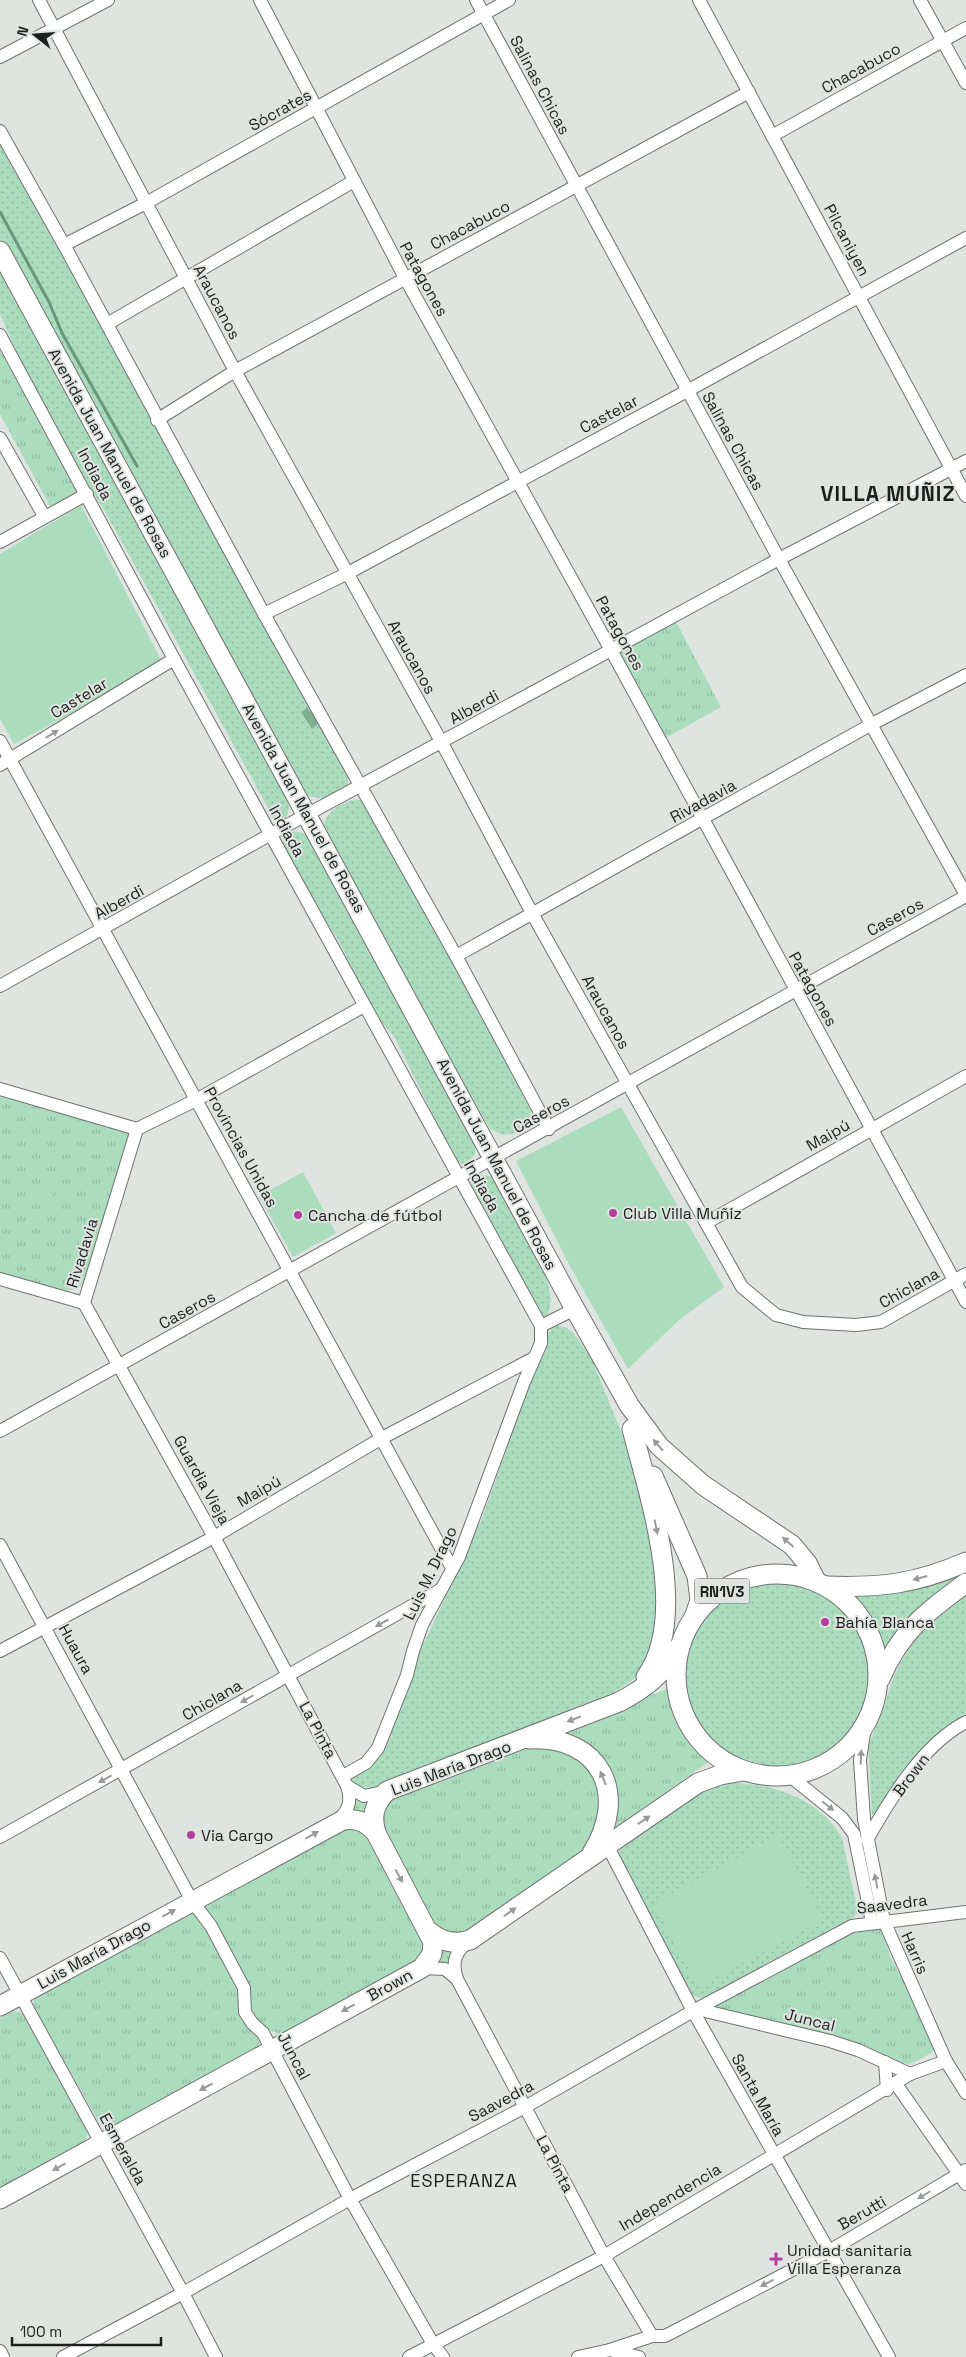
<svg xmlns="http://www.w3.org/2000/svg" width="966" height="2357" font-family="'Space Grotesk',sans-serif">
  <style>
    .grass { fill: url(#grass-dots) }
    .forest { fill: url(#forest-firs) }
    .park { fill: url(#park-tufts) }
    .garden { fill: #abdcbc }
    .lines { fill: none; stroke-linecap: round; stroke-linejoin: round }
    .stream { stroke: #679879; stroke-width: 3 }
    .minor-casing { stroke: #6f7270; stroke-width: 14 }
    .primary-casing { stroke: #6f7270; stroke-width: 21 }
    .minor { stroke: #fff; stroke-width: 12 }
    .primary { stroke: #fff; stroke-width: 19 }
    .oneway { fill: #999a9a }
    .poi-dot { fill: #b2409c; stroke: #e0e4e1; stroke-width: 2 }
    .labels { text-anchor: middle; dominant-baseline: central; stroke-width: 4; stroke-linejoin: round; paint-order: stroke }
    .shield { fill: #e0e4e1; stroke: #585a58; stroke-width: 1 }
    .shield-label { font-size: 15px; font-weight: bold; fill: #1d1f1e }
    .street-label { font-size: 16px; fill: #1d1f1e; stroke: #e0e4e1 }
    .poi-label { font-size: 16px; fill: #1d1f1e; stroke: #e0e4e1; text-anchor: start }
    .neighbourhood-label { font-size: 18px; letter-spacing: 1px; fill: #1d1f1e; stroke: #e0e4e1 }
    .district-label { font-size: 21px; font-weight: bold; letter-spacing: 1px; fill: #1d1f1e; stroke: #e0e4e1 }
  </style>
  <defs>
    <pattern id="grass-dots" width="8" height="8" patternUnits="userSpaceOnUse" patternTransform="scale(1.25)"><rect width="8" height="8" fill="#abdcbc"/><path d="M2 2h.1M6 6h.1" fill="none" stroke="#93bca1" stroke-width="1.8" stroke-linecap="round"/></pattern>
    <pattern id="forest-firs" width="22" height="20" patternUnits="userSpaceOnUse" patternTransform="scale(1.25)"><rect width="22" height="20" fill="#7fb191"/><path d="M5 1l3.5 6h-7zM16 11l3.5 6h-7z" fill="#678f76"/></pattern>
    <pattern id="park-tufts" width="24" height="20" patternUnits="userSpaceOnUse" patternTransform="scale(1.25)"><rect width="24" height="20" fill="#abdcbc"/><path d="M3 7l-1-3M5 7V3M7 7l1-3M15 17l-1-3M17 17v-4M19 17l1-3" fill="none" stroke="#93bca1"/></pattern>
  </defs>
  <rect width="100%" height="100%" fill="#e0e4e1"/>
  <g class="grass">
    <path d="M0 144 348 773V785L325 799 308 796 303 790 0 239Z"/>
    <path d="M0 268 288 800C290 812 288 819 277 824L107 515 84 479 24 368 0 314Z"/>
    <path d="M357 799 367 802 531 1111C530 1127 518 1134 503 1135L490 1129 357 897 323 826C327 811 342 802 357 799Z"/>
    <path d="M294 831 307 834 476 1145 475 1154 469 1162 462 1164 455 1160 395 1038 375 1014 336 936 318 910 283 848 284 837Z"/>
    <path d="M476 1173 492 1177 498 1185 503 1199 546 1274 551 1299 549 1312 545 1318H543L472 1190 471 1180Z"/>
    <path d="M555 1325 567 1328 573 1333 591 1357 640 1479 651 1516 660 1625 640 1675 613 1693 396 1780 373 1787H357L352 1783V1776L366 1768 418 1644 425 1641 481 1521 548 1333Z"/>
    <path d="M966 1568V1578L883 1658 875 1627 847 1593C891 1601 927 1586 966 1568Z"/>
    <circle cx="778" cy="1674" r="94"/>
    <path d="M966 1593V1714C926 1737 901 1774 877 1813L872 1815 868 1746 883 1710 894 1676 918 1631Z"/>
    <path d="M734 1783C775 1784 821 1800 842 1838L858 1911 854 1917 703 1998 692 1996 618 1855 622 1845C656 1821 692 1786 734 1783Z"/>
    <path d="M356 1799 375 1801 369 1822 351 1813Z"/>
    <path d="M457 1946 450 1968 437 1965 435 1961 439 1947Z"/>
  </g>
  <path class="forest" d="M307 708 320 722 312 729 301 712Z"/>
  <g class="park">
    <path d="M0 350 78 493 51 508 0 414Z"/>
    <path d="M674 618 721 707 664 739 616 652Z"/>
    <path d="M0 1095 125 1131 129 1136V1143L83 1283 78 1289 62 1291 0 1273Z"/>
    <path d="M669 1688 673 1691C678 1718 688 1743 711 1760L614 1829H611L614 1799 561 1732Z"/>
    <path d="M538 1744 585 1759 605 1802 589 1845 466 1934 460 1936 438 1931 380 1822 383 1808 392 1798 530 1745Z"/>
    <path d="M346 1826 364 1828 427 1944 419 1960 283 2036 257 2024 198 1906Z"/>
    <path d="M192 1911C217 1924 248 2012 260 2040L257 2050 111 2129 100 2124 35 2009 33 2004 35 1997Z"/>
    <path d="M882 1928 890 1956 935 2042 933 2052 915 2062 908 2064 896 2061 852 2042 828 2034 716 2008V2006L850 1934Z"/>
    <path d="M13 2011 23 2013 85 2126 87 2133 86 2143 0 2191V2018Z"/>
  </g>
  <g class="garden">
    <path d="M81 505 163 664 14 744 0 719V554Z"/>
    <path d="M621 1107 724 1287 679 1320 628 1369 570 1266 516 1161Z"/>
    <path d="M303 1172 336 1233 293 1257 259 1196Z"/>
    <path d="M50 1191 58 1205 47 1211 40 1196Z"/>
    <path d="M778 1835 823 1919 699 1987 653 1904Z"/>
  </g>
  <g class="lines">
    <path class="stream" d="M0 212 49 302 62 333 137 466"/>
    <g class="minor-casing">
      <g id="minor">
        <path d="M39 0 235 371 442 743 533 915 742 1287 776 1315 803 1322 856 1325 881 1322 966 1274"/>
        <path d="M260 0 405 278 611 650 966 1302"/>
        <path d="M476 0 779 559 966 895"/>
        <path d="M699 0 966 496"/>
        <path d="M920 0 966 83"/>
        <path d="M0 57 108 0"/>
        <path d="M0 131 64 245 264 614 456 956 549 1129"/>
        <path d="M772 136 966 28"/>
        <path d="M64 245 146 203 509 0"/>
        <path d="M107 324 354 181"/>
        <path d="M0 335 174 659 541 1326V1343L524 1382 459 1557 422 1625 413 1651 407 1675 378 1748 366 1763 343 1776"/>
        <path d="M157 420 235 371 749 92"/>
        <path d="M0 438 44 516"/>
        <path d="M0 542 87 494"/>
        <path d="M264 614 348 573 687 391 966 238"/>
        <path d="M0 741 452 1568"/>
        <path d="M0 765 174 659"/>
        <path d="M456 956 872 724 966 675"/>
        <path d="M0 986 271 834 779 559 966 461"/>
        <path d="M0 1089 137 1129 196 1100 364 1006"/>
        <path d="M706 1223 966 1076"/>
        <path d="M0 1279 84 1303"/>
        <path d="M84 1303 214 1537 347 1786C352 1801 349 1811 336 1822"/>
        <path d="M84 1303 137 1129"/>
        <path d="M541 1326 575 1309"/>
        <path d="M0 1431 966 896"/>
        <path d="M0 1545 192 1901 211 1926 244 1988 245 2012 252 2023 263 2033 350 2199 433 2344 443 2357"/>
        <path d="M0 1651 214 1537 382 1438 534 1358"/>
        <path d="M865 1726 860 1760 864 1819 884 1921 946 2061 966 2093"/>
        <path d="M790 1776 842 1818 854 1834 872 1922"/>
        <path d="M347 1786 364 1796 387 1791"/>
        <path d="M0 1837 440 1590"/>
        <path d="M867 1840C890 1799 923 1744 966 1722"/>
        <path d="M607 1845 693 2011 889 2357"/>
        <path d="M470 1940C456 1951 451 1961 457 1979L604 2256 652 2336H665L829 2251 966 2170"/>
        <path d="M0 1958 183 2293 216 2357"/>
        <path d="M422 1968 445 1969 457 1979"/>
        <path d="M697 2009 830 2041 858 2050 910 2074"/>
        <path d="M885 2062 887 2090"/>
        <path d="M896 2084 966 2184"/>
        <path d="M610 2350 652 2336"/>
        <path d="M0 2351 3 2357"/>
        <path d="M63 2357 183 2293 350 2199 525 2107 693 2011 852 1926 966 1912"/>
        <path d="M409 2357 604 2256 910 2074 946 2061"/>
        <path d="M578 2357 610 2350 639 2357"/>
      </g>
    </g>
    <g class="primary-casing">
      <g id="primary">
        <path d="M0 251 575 1309 629 1405 659 1446 703 1485 792 1545 807 1563 816 1581"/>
        <path d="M632 1429C649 1496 690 1616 646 1677"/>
        <path d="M653 1476 697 1576 700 1600 695 1615"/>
        <circle cx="777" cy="1675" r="101"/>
        <path d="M826 1586C880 1588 916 1584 966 1562"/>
        <path d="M880 1679C900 1632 926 1612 966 1583"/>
        <path d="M529 1739C601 1735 629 1795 592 1853"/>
        <path d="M376 1833C371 1816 374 1804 387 1791L619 1702C644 1689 664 1674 678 1648"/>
        <path d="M430 1932C442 1942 455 1945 470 1940L698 1783 720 1775 744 1771"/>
        <path d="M0 2006 343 1820C357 1818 366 1822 376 1833L433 1942 432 1954 422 1968 0 2199"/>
      </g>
    </g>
    <use href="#minor" class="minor"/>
    <use href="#primary" class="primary"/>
  </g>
  <defs><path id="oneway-solid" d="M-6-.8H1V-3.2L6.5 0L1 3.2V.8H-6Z" transform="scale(1.25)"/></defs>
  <g class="oneway">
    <use href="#oneway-solid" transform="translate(52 734) rotate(-31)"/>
    <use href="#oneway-solid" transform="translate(658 1445) rotate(-131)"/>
    <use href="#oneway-solid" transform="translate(656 1527) rotate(79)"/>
    <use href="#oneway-solid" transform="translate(788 1542) rotate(-138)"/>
    <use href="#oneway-solid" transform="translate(920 1578) rotate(165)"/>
    <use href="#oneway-solid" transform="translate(382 1623) rotate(151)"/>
    <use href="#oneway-solid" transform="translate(247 1699) rotate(150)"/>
    <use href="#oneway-solid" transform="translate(574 1719) rotate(159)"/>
    <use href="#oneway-solid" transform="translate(861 1757) rotate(-88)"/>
    <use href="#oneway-solid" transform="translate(603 1778) rotate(-112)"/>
    <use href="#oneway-solid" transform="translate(105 1779) rotate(151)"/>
    <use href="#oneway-solid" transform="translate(828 1806) rotate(39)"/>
    <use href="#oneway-solid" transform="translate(644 1820) rotate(-34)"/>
    <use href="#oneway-solid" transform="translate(312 1835) rotate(-29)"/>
    <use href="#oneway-solid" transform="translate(399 1876) rotate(61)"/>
    <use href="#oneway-solid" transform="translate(876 1881) rotate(-101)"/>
    <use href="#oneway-solid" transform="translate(510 1912) rotate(-35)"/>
    <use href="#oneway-solid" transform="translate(169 1913) rotate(-29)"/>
    <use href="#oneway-solid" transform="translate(348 2008) rotate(151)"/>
    <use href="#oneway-solid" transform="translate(206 2087) rotate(151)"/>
    <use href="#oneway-solid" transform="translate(59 2167) rotate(151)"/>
    <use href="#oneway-solid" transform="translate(924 2195) rotate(150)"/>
    <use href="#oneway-solid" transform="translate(767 2283) rotate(153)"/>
  </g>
  <g class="poi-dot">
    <circle cx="613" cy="1213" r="5"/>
    <circle cx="298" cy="1215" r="5"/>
    <circle cx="825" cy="1622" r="5"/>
    <circle cx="191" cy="1835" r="5"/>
    <path d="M773.5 2251.5h5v5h5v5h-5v5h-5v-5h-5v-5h5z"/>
  </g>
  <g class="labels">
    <rect class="shield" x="694.5" y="1578.5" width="55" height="25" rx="4"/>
    <g class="shield-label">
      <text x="722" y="1591">RN1V3</text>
    </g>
    <g class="street-label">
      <text transform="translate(861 68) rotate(-29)">Chacabuco</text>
      <text transform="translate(540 85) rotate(62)">Salinas Chicas</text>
      <text transform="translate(280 110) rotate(-29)">Sócrates</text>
      <text transform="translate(470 225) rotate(-28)">Chacabuco</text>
      <text transform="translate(847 240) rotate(62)">Pilcaniyen</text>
      <text transform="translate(424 279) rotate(61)">Patagones</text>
      <text transform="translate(217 302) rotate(62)">Araucanos</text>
      <text transform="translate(609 414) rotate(-28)">Castelar</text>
      <text transform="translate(733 441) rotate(61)">Salinas Chicas</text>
      <text transform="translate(110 453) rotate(61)">Avenida Juan Manuel de Rosas</text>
      <text transform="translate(95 474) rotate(62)">Indiada</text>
      <text transform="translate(620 633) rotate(61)">Patagones</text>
      <text transform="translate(412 657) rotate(61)">Araucanos</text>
      <text transform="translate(79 698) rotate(-31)">Castelar</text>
      <text transform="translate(474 707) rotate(-29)">Alberdi</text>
      <text transform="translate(703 801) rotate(-29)">Rivadavia</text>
      <text transform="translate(304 808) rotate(61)">Avenida Juan Manuel de Rosas</text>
      <text transform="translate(287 831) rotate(61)">Indiada</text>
      <text transform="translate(119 902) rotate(-29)">Alberdi</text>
      <text transform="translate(895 917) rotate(-29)">Caseros</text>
      <text transform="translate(813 989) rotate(61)">Patagones</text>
      <text transform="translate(606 1012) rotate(61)">Araucanos</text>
      <text transform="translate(541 1114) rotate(-29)">Caseros</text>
      <text transform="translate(828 1135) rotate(-30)">Maipú</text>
      <text transform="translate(241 1147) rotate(61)">Provincias Unidas</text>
      <text transform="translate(497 1164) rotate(62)">Avenida Juan Manuel de Rosas</text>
      <text transform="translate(482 1186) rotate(61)">Indiada</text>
      <text transform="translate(82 1253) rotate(-73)">Rivadavia</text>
      <text transform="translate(909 1288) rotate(-29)">Chiclana</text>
      <text transform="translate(187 1310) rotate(-29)">Caseros</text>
      <text transform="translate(202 1480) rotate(61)">Guardia Vieja</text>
      <text transform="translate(259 1491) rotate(-30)">Maipú</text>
      <text transform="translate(430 1573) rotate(-64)">Luis M. Drago</text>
      <text transform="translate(76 1649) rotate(61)">Huaura</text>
      <text transform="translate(212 1700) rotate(-30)">Chiclana</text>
      <text transform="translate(318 1730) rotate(62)">La Pinta</text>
      <text transform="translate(451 1768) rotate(-21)">Luis María Drago</text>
      <text transform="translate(911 1775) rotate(-53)">Brown</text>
      <text transform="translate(892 1904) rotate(-7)">Saavedra</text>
      <text transform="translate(915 1953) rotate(66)">Harris</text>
      <text transform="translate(94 1954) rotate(-29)">Luis María Drago</text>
      <text transform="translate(390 1985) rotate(-29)">Brown</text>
      <text transform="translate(810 2020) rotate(14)">Juncal</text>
      <text transform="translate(294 2056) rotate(62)">Juncal</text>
      <text transform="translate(758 2095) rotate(61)">Santa María</text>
      <text transform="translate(501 2101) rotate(-28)">Saavedra</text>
      <text transform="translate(123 2149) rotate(61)">Esmeralda</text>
      <text transform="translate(555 2164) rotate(62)">La Pinta</text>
      <text transform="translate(670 2197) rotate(-31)">Independencia</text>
      <text transform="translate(862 2213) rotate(-30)">Berutti</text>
    </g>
    <g class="poi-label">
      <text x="623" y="1213">Club Villa Muñiz</text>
      <text x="308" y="1215">Cancha de fútbol</text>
      <text x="835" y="1622">Bahía Blanca</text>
      <text x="201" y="1835">Via Cargo</text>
      <text x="787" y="2250">Unidad sanitaria<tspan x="787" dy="18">Villa Esperanza</tspan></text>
    </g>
    <g class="neighbourhood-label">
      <text x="464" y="2180">ESPERANZA</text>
    </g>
    <g class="district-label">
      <text x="888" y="493">VILLA MUÑIZ</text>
    </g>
  </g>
  <g transform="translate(35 35) rotate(287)" stroke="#e0e4e1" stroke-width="4" paint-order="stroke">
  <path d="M0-4L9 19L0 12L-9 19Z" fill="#1d1f1e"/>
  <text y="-8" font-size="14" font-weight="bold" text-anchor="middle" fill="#1d1f1e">N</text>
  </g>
  <path d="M12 2337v8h149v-8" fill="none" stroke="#1d1f1e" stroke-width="2.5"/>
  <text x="20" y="2337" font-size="15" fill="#1d1f1e" stroke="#e0e4e1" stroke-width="4" paint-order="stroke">100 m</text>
</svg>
